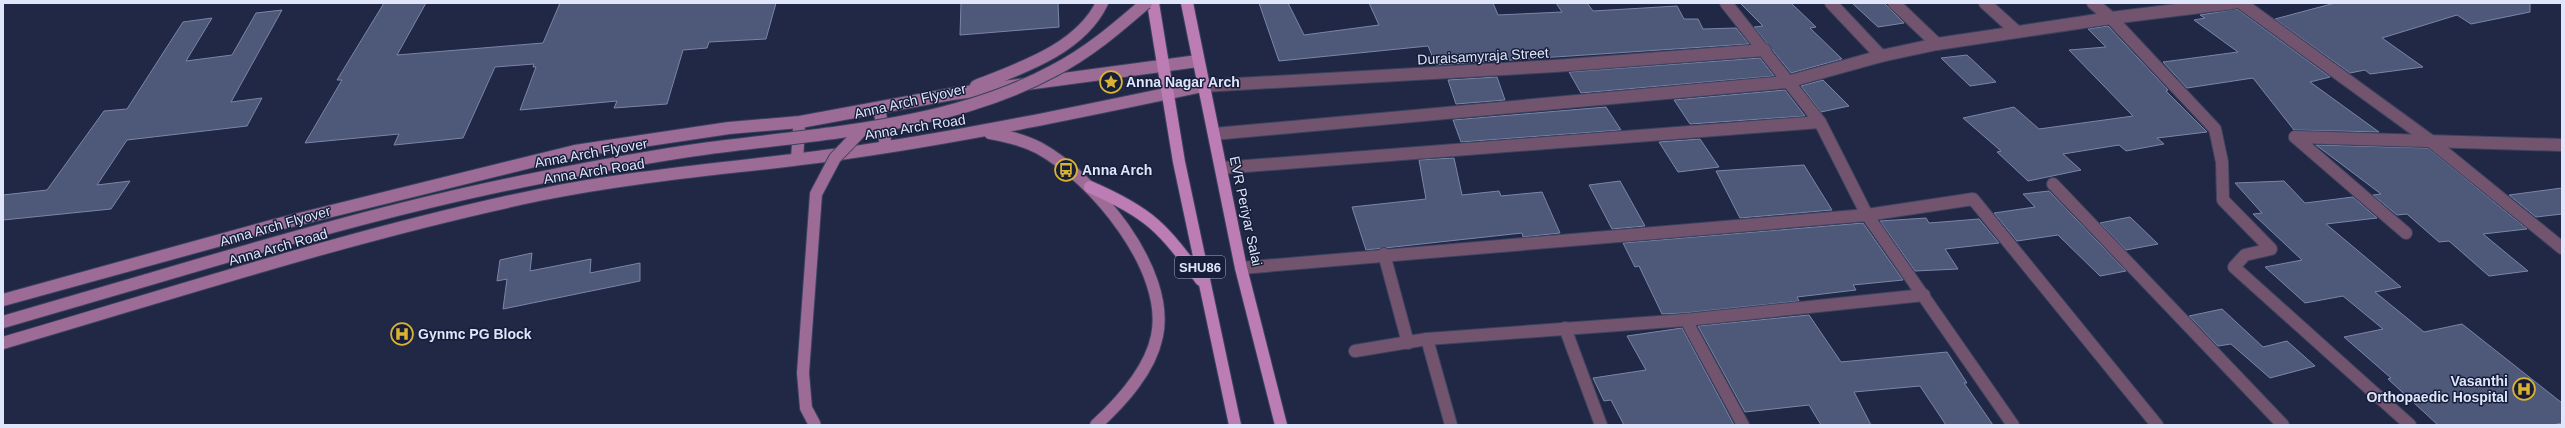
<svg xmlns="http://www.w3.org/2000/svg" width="2565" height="428" font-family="Arial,sans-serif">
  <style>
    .building { fill: #4e5879; stroke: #7a85a9 }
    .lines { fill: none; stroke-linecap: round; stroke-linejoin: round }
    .street-casing { stroke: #3b435e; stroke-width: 14 }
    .secondary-casing { stroke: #3b435e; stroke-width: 14 }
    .primary-casing { stroke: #3b435e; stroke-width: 14 }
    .street { stroke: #73546f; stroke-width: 12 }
    .secondary { stroke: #9c6c96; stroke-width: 12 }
    .primary { stroke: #bb7db4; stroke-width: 12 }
    .secondary-bridge-casing { stroke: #3b435e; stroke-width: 14; stroke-linecap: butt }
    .secondary-bridge { stroke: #9c6c96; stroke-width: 12 }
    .labels { text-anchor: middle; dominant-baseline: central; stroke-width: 3; stroke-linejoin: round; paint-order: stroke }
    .shield { fill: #161e3a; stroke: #a3aac0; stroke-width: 1 }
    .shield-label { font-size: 13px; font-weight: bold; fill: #e0e6fa }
    .street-label { font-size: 14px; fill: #e0e6fa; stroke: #161e3a }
    .poi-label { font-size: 14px; font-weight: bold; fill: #e0e6fa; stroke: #161e3a; text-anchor: start }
  </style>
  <rect width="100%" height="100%" fill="#202845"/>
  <g class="building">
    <path d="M384 3H426L397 55 543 43 560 3H776L766 39 709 42 707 48 683 50 667 104 614 108 617 101 520 110 536 67H533L534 64 495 67 463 138 394 145 399 134 305 143 342 80H337Z"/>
    <path d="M961 3H1058L1059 27 960 35Z"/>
    <path d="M1259 3H1288L1304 35 1379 25 1369 3H1493L1498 15 1562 12 1556 3H1587L1593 11 1677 6 1684 19H1698L1703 29 1736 28 1749 44 1436 65 1428 46 1279 61Z"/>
    <path d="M1740 3H1791L1816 27 1810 28 1842 59 1791 73 1754 27 1763 26Z"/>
    <path d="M1852 3H1884L1904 23 1878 27Z"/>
    <path d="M2335 3H2530V12L2471 24 2457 15 2382 38 2423 67 2370 74 2365 70 2350 73 2275 19Z"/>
    <path d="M2237 9 2330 77 2310 82 2379 132 2294 130 2253 78 2187 88 2163 62 2238 52 2194 20 2205 18 2200 15Z"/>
    <path d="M282 10 231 102 262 98 247 126 127 140 97 185 130 181 111 209 3 220V195L47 190 104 111 127 109 183 22 212 18 186 61 232 55 256 13Z"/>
    <path d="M2108 26 2168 90 2166 91 2207 132 2157 138 2164 144 2126 151 2119 145 2063 154 2081 170 2028 181 1997 152 2001 151 1963 118 2014 107 2039 129 2133 116 2069 50 2106 47 2088 29Z"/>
    <path d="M1967 55 1996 82 1970 86 1941 58Z"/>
    <path d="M1760 58 1774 76 1581 93 1569 72Z"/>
    <path d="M1497 77 1505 100 1456 104 1448 80Z"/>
    <path d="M1823 80 1849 106 1821 112 1801 86Z"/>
    <path d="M1785 90 1805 116 1690 124 1674 100Z"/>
    <path d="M1606 107 1621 130 1461 142 1453 120Z"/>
    <path d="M1700 139 1719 167 1678 172 1659 142Z"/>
    <path d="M2316 145 2428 148 2527 229 2483 234 2528 271 2489 276 2449 241 2439 242 2407 214 2397 215 2373 195 2381 194Z"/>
    <path d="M1454 158 1462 195 1499 191 1501 196 1542 192 1560 233 1523 237 1522 233 1366 250 1352 207 1426 199 1419 160Z"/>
    <path d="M1804 165 1832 210 1740 218 1716 171Z"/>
    <path d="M1620 181 1645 226 1612 229 1589 185Z"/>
    <path d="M2284 181 2305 203 2353 197 2377 218 2326 224 2401 287 2375 292 2424 332 2462 324 2562 403V423L2553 425H2438L2388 379 2391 378 2344 337 2383 329 2343 296 2305 303 2265 267 2302 260 2253 214 2262 213 2235 183Z"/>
    <path d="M2562 188V214L2536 217 2509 195Z"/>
    <path d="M2049 191 2126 271 2100 276 2058 235 2017 241 1994 213 2035 207 2023 194Z"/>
    <path d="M2130 217 2158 244 2126 250 2100 223Z"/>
    <path d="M1926 218 1929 223 1979 219 1999 243 1945 249 1958 269 1915 271 1880 221Z"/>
    <path d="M1863 223 1903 280 1853 285 1856 290 1797 297 1799 301 1685 313 1662 314 1639 266 1635 267 1623 243Z"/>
    <path d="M532 253 530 271 591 259 590 273 640 263V281L503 309 507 279 497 281 500 260Z"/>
    <path d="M2222 309 2263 347 2287 341 2315 366 2270 378 2231 344 2218 346 2189 316Z"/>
    <path d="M1809 315 1841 362 1947 352 1967 383H1964L1993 425H1946L1920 386 1854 392 1871 425H1821L1809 405 1745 412 1698 326Z"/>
    <path d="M1682 328 1734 425H1624L1611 400 1604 401 1593 378 1646 370 1627 336Z"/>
  </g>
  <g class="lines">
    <g class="street-casing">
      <g id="street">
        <path d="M1726 3 1820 122 1867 215 2013 425"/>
        <path d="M1831 3 1881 56"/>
        <path d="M1894 3 1937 44"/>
        <path d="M1985 3 2017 32"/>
        <path d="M2093 3 2111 18 2215 129 2222 162 2223 200 2271 249 2245 255 2234 267 2410 425"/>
        <path d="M2241 3 2428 139 2562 248"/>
        <path d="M1203 86 1555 66 1765 50"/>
        <path d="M1214 134 1787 82 1881 56 1937 44 2111 18 2233 3"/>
        <path d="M2295 137 2562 145"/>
        <path d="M2295 137 2406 233"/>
        <path d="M1221 168 1820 122"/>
        <path d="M2053 184 2283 425"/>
        <path d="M1384 254 1408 343"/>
        <path d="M1241 268 1867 215 1973 199 2157 425"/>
        <path d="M1686 320 1743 425"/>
        <path d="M1565 328 1601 425"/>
        <path d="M1427 339 1451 425"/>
        <path d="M1355 351 1427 339 1686 320 1924 295"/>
      </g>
    </g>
    <g class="secondary-casing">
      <g id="secondary">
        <path d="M976 86C1021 68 1080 49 1102 3"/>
        <path d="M879 108 886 146"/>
        <path d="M990 133C1007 136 1024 140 1039 148 1094 178 1171 270 1157 336 1150 371 1121 402 1096 425"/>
        <path d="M797 159 799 129"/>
        <path d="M3 300 275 225 575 151 729 128 800 122 952 94 1198 61"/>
        <path d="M3 322 147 280"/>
        <path d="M3 343C181 291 357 233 539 195 636 175 735 168 833 155 957 138 1080 112 1203 86"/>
      </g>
    </g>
    <g class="primary-casing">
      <g id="primary">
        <path d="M1153 3 1179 162 1235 425"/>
        <path d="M1187 3 1241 268 1281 425"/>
        <path d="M1090 187C1150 213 1163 228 1201 280"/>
      </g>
    </g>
    <use href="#street" class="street"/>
    <use href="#secondary" class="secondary"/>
    <use href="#primary" class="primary"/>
    <g class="secondary-bridge-casing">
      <g id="secondary-bridge">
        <path d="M147 280C275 242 403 205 534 179 593 167 651 156 710 148 825 133 949 127 1053 71 1088 53 1116 29 1146 3"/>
        <path d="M815 425 806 408 803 373 816 194 835 158 863 129"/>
      </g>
    </g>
    <use href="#secondary-bridge" class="secondary-bridge"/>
  </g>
  <defs>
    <g id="sight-ring" transform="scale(1.15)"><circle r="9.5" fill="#161e3a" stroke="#dab333" stroke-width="1.5"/><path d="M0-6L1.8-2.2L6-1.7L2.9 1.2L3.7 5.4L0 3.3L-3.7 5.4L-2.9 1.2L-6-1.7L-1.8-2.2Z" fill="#dab333"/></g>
    <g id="bus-ring" transform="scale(1.15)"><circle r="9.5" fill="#161e3a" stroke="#dab333" stroke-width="1.5"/><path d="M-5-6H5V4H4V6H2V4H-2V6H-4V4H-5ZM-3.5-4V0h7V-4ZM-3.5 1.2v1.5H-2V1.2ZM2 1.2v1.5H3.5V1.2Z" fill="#dab333"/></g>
    <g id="hospital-ring" transform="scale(1.15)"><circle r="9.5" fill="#161e3a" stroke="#dab333" stroke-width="1.5"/><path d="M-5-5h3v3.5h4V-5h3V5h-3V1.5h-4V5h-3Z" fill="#dab333"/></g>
  </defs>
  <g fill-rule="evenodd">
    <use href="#sight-ring" x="1111" y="82"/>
    <use href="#bus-ring" x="1066" y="170"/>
    <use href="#hospital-ring" x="402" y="334"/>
    <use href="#hospital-ring" x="2524" y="389"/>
  </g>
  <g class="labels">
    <rect class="shield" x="1175" y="256" width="50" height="22" rx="3"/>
    <g class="shield-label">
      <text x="1200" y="267">SHU86</text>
    </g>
    <g class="street-label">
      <text transform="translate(1483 56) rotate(-3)">Duraisamyraja Street</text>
      <text transform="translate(910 101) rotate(-13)">Anna Arch Flyover</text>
      <text transform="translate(915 127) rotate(-9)">Anna Arch Road</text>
      <text transform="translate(591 153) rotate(-10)">Anna Arch Flyover</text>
      <text transform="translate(594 171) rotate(-9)">Anna Arch Road</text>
      <text transform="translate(1246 211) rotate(78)">EVR Periyar Salai</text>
      <text transform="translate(275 226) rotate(-16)">Anna Arch Flyover</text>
      <text transform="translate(278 247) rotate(-16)">Anna Arch Road</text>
    </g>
    <g class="poi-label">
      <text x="1126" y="82">Anna Nagar Arch</text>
      <text x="1082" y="170">Anna Arch</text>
      <text x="418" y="334">Gynmc PG Block</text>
      <text x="2508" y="381" text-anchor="end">Vasanthi<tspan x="2508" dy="16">Orthopaedic Hospital</tspan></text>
    </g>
  </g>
  <rect width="2565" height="428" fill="none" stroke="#e0e6fa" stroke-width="8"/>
</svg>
